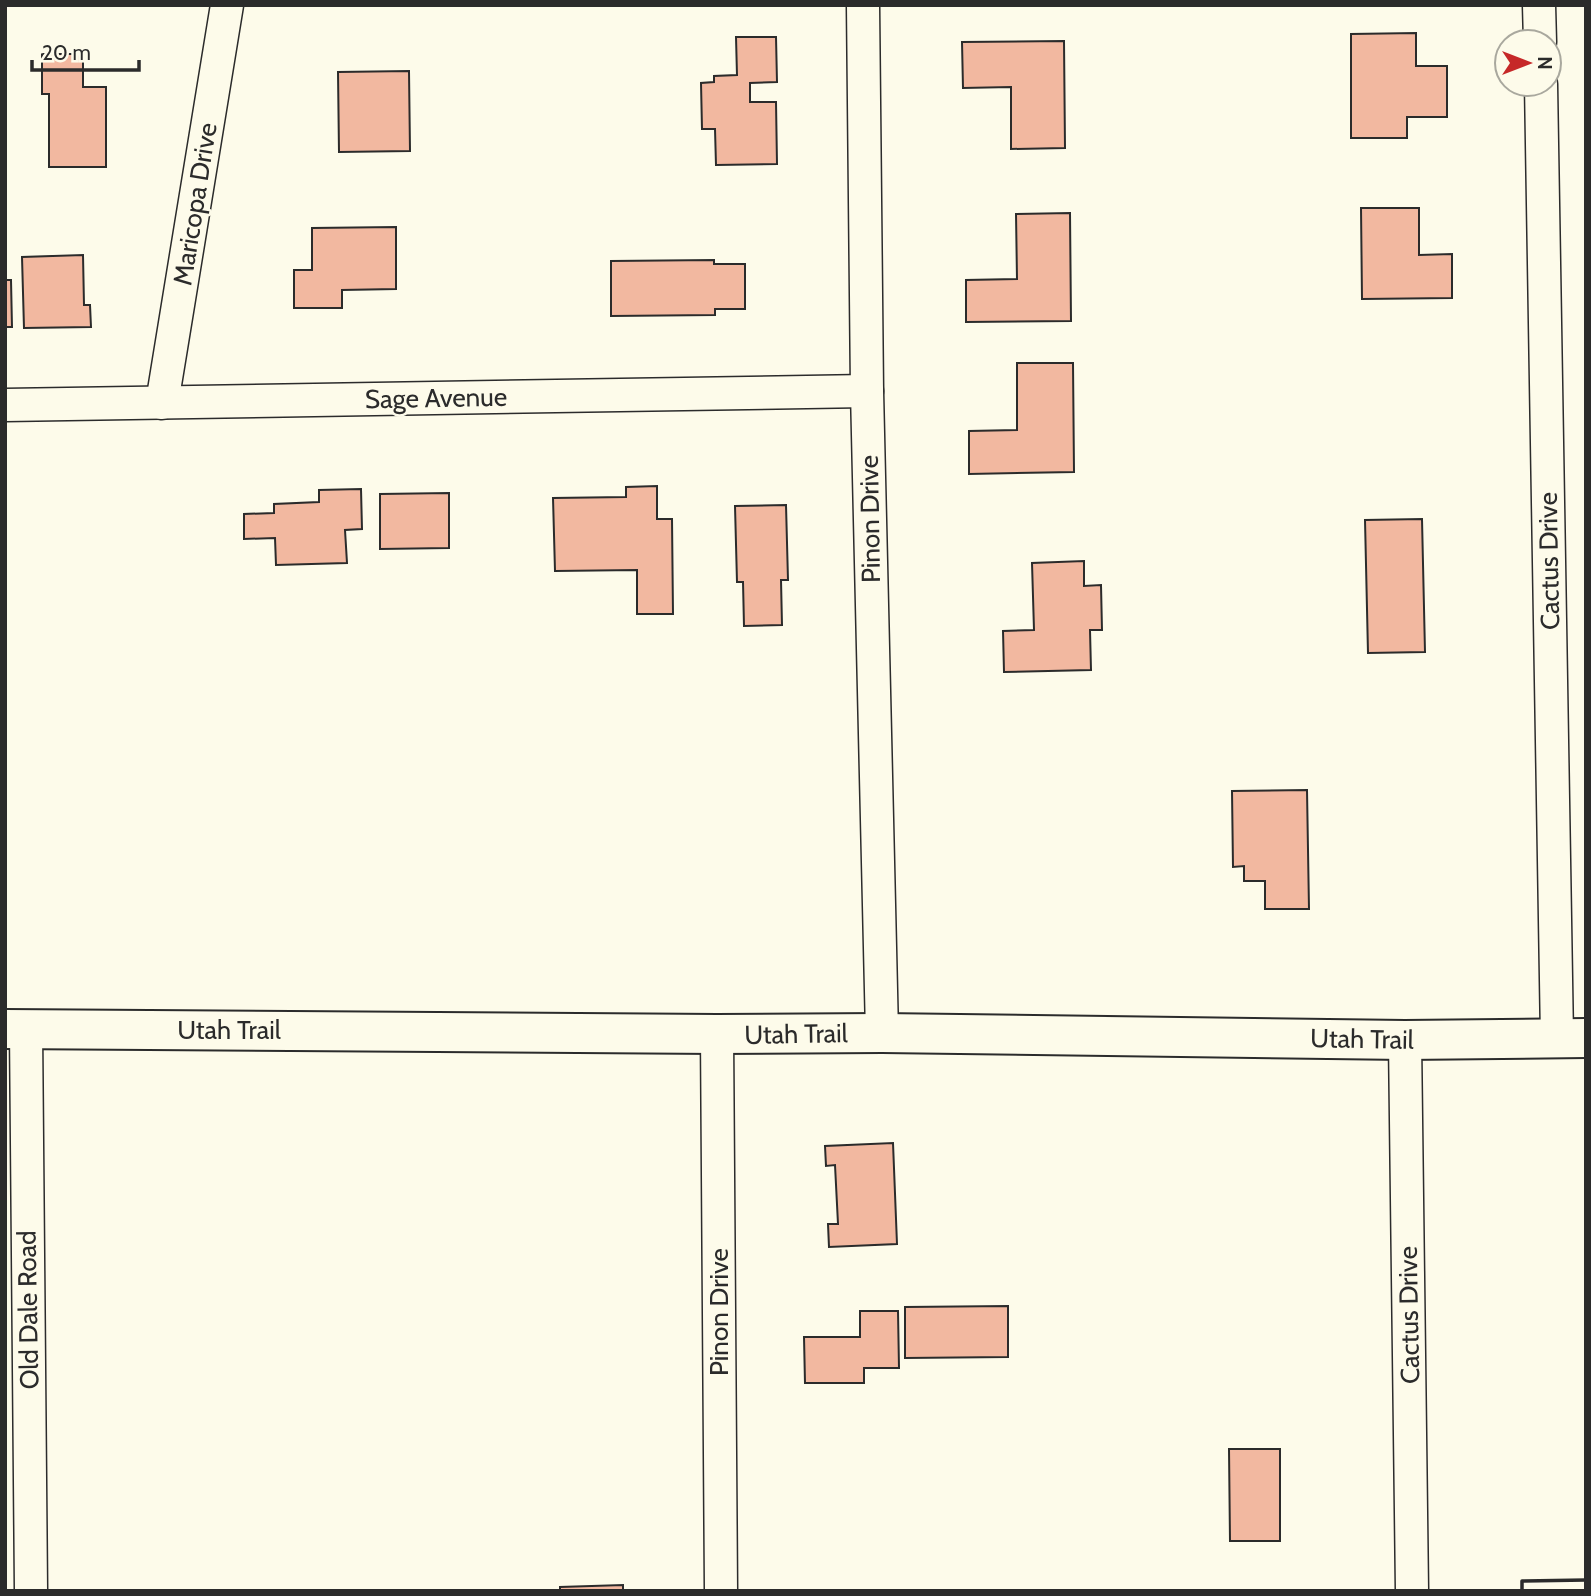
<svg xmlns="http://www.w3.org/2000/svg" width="1591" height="1596" font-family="Cabin,sans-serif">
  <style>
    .building { fill: #f2b8a0; stroke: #2b2b2b; stroke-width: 2 }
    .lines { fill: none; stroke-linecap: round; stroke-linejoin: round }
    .minor-casing { stroke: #2b2b2b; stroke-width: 35 }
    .secondary-casing { stroke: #2b2b2b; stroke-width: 42 }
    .minor { stroke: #fdfbea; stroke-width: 32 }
    .secondary { stroke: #fdfbea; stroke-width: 38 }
    .wall { stroke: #2b2b2b; stroke-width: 3.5 }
    .labels { text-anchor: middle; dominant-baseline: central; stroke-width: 5; stroke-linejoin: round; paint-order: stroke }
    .street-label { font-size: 26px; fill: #2b2b2b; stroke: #fdfbea }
  </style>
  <rect width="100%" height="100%" fill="#fdfbea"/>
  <g class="building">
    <path d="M1416 33V66H1447V117H1407V138H1351V34Z"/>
    <path d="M736 37H776L777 82 750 83V102H776L777 164 716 165 715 129H702L701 83 714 82V76L737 75Z"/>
    <path d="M1064 41 1065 148 1011 149V87L963 88 962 42Z"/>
    <path d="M42 54H83V87H106V167H49V94H42Z"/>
    <path d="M409 71 410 151 339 152 338 72Z"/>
    <path d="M1361 208H1419V255L1452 254V298L1362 299Z"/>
    <path d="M1070 213 1071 321 966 322V280L1017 279 1016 214Z"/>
    <path d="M396 227V289L342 290V308H294V270H312V228Z"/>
    <path d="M83 255 84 305H90L91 327 24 328 22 257Z"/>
    <path d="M714 260V264H745V309H715V315L611 316V261Z"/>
    <path d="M5 280H11L12 327H5Z"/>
    <path d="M1017 363H1073L1074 472 969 474V431L1017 430Z"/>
    <path d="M657 486V519H672L673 614H637V570L555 571 553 498 626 497V487Z"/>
    <path d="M361 489 362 529 345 530 347 563 276 565 275 538 244 539V514L274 513V504L319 502V490Z"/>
    <path d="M449 493V548L380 549V494Z"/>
    <path d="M786 505 788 580H781L782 625 744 626 743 582H737L735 506Z"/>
    <path d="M1422 519 1425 652 1368 653 1365 520Z"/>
    <path d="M1084 561V586L1101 585 1102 630H1090L1091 670 1004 672 1003 631 1034 630 1032 563Z"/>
    <path d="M1307 790 1309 909H1265V881H1244V866L1233 867 1232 791Z"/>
    <path d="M893 1143 897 1244 829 1247 828 1224H838L835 1165 826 1166 825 1146Z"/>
    <path d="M1008 1306V1357L905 1358V1307Z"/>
    <path d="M860 1311H898L899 1368H864V1383H805L804 1337H860Z"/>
    <path d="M1229 1449H1280V1541H1230Z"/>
    <path d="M623 1585V1591H560V1587Z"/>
  </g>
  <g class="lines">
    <g class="minor-casing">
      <g id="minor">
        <path d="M863 5 867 391 882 1033"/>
        <path d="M1539 5 1540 42"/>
        <path d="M1541 84 1557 1038"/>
        <path d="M162 403 227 5"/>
        <path d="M5 405 867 391"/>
        <path d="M26 1029 31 1591"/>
        <path d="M717 1034 721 1591"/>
        <path d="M1405 1040 1412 1591"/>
      </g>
    </g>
    <g class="secondary-casing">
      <path id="secondary" d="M5 1029 717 1034 882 1033 1405 1040 1586 1038"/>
    </g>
    <use href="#minor" class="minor"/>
    <use href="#secondary" class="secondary"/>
    <path class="wall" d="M1522 1591V1581L1586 1580"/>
  </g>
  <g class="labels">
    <g class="street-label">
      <text transform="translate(195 204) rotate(-81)">Maricopa Drive</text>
      <text transform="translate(436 398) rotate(-1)">Sage Avenue</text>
      <text transform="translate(870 519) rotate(-91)">Pinon Drive</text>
      <text transform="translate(1549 561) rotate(-91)">Cactus Drive</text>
      <text x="229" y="1030">Utah Trail</text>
      <text transform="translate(796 1034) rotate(-1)">Utah Trail</text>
      <text transform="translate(1362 1039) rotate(1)">Utah Trail</text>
      <text transform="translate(28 1310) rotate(-91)">Old Dale Road</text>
      <text transform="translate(719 1312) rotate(-90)">Pinon Drive</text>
      <text transform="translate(1409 1315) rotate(-91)">Cactus Drive</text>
    </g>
  </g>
  <rect width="1591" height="1596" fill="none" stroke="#2b2b2b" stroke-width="14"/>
  <g transform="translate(1528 63) rotate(90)"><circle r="33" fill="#fdfbea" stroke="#a9a89e" stroke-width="2"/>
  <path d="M0-5L12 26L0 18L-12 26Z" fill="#c62828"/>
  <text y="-10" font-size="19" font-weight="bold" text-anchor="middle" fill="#2b2b2b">N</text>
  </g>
  <path d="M32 60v10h107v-10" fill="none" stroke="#2b2b2b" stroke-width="3.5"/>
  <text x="42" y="60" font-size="21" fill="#2b2b2b" stroke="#fdfbea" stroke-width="5" paint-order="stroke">20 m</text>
</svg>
